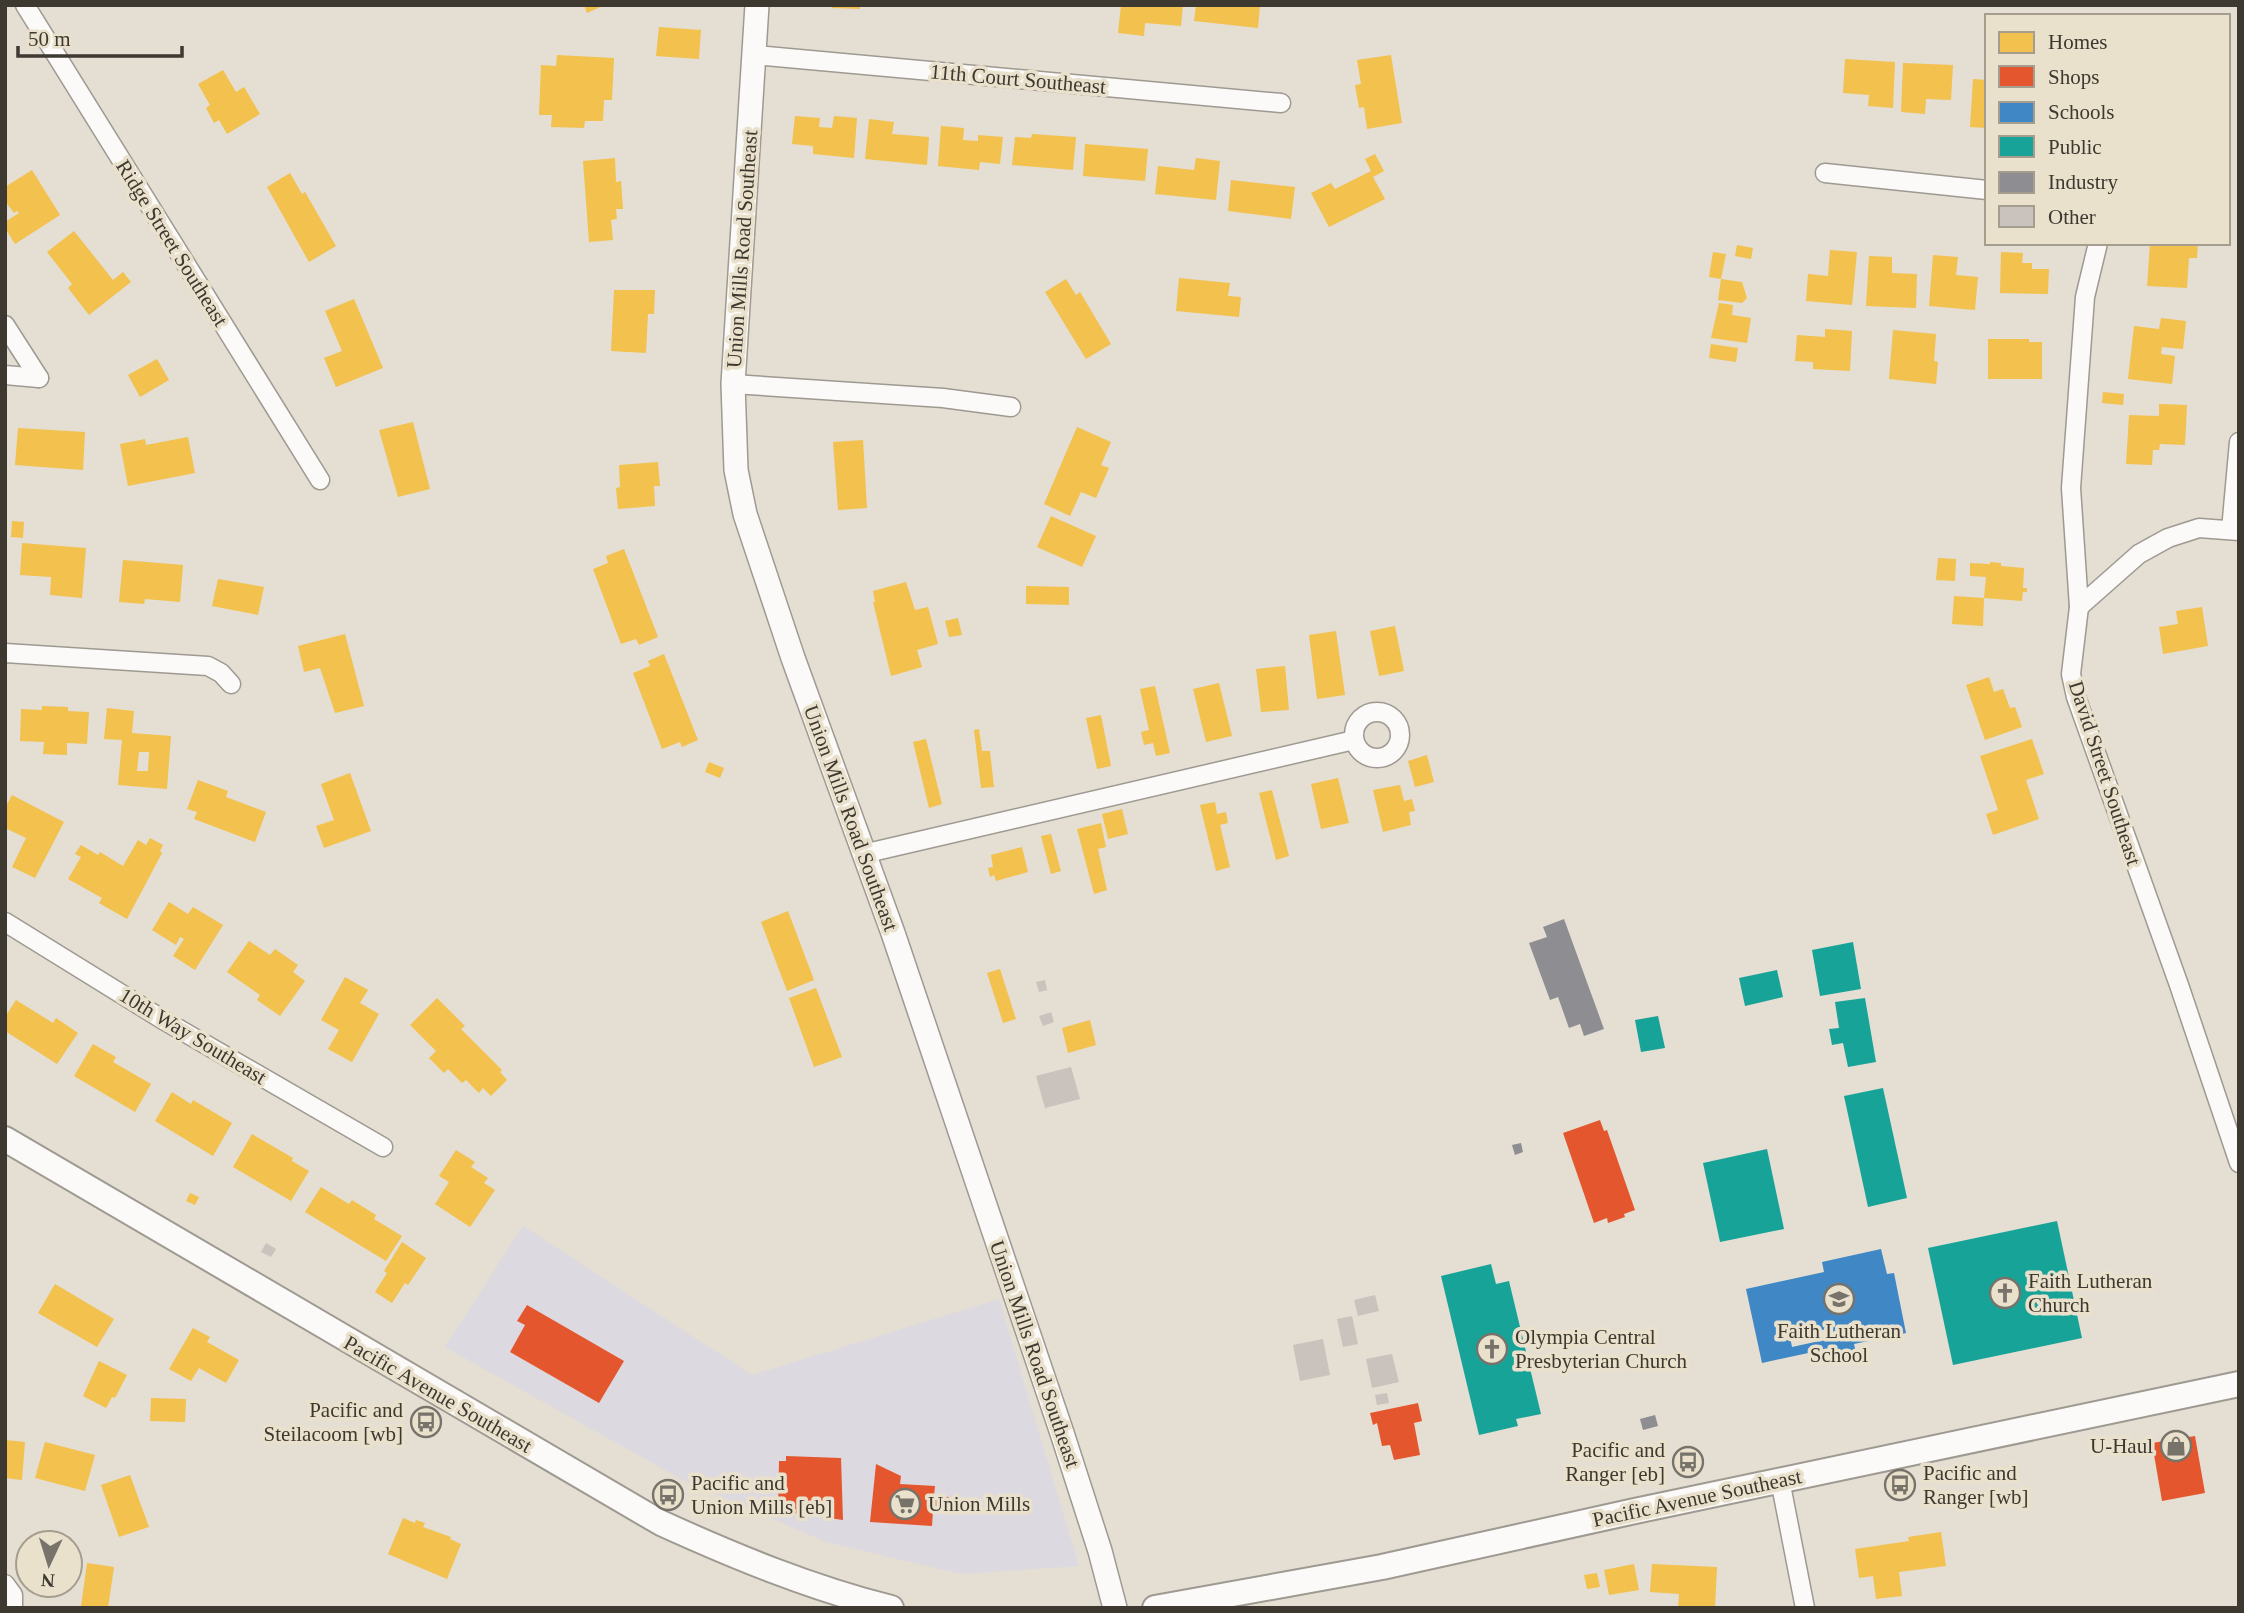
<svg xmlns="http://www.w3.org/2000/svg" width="2244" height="1613" font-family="'Times New Roman',serif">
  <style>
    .commercial { fill: #ddd9e0 }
    .homes { fill: #f2c14e; fill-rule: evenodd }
    .shops { fill: #e4572e }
    .schools { fill: #3f88c5; fill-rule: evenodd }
    .public { fill: #17a398 }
    .industry { fill: #8d8d92 }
    .building { fill: #cac2bc }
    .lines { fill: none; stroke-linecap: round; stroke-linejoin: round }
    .minor-casing { stroke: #9e9991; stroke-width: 21 }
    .tertiary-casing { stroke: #9e9991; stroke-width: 26 }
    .secondary-casing { stroke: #9e9991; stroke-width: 28 }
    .minor { stroke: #fbfaf8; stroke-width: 18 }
    .tertiary { stroke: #fbfaf8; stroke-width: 23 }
    .secondary { stroke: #fbfaf8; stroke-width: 24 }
    .labels { text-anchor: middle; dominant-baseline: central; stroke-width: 7; stroke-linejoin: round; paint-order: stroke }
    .street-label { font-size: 21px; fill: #3d3931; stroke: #eae1cd }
    .poi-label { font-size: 21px; fill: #3d3931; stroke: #eae1cd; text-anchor: start }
  </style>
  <rect width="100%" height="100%" fill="#e4ded3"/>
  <path class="commercial" d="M523 1226 752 1375 999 1299 1079 1566 961 1574 826 1542 683 1480 445 1347Z"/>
  <g class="homes">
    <path d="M584 5H605L587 13Z"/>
    <path d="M832 5H860V9L832 8Z"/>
    <path d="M1121 5H1183L1181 26 1145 23 1144 36 1118 33Z"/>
    <path d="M1196 5H1260L1258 28 1194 21Z"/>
    <path d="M659 27 701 30 699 59 656 56Z"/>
    <path d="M557 55 614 58 612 100H604L603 121H585L584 128 551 127 552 115H539L541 65 556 66Z"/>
    <path d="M1391 55 1402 123 1367 129 1364 107 1359 108 1355 85 1361 84 1357 60Z"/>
    <path d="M1845 59 1895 62 1893 108 1868 106 1869 95 1843 93Z"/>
    <path d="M1903 63 1953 65 1951 100 1926 99 1925 114 1901 112Z"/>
    <path d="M223 70 236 92 244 87 260 114 227 134 219 120 214 123 206 108 210 105 198 84Z"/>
    <path d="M1973 79 1987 80V128L1970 127Z"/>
    <path d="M795 116 820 118 819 127 832 128 834 116 857 118 854 158 813 154V146L792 144Z"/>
    <path d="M869 119 894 122 892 134 929 137 927 165 865 159Z"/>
    <path d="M941 126 964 128 963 140 978 141V135L1003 137 1000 164 980 162 979 170 938 166Z"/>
    <path d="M1032 134 1076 137 1073 170 1012 165 1015 137 1031 138Z"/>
    <path d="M1085 144 1148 149 1145 181 1083 176Z"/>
    <path d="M1375 154 1384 171 1373 177 1385 199 1329 227 1311 193 1331 183 1335 189 1371 171 1365 159Z"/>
    <path d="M615 158 616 182 621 181 623 209H616L617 219 611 220 613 240 589 242 583 161Z"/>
    <path d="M1196 158 1220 161 1216 200 1155 194 1158 166 1194 170Z"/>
    <path d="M32 170 60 215 15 244 5 228V222L19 213 17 211 14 213 5 201V187Z"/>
    <path d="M290 173 302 194 305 192 336 246 309 262 267 187Z"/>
    <path d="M1231 180 1295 187 1291 219 1228 211Z"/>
    <path d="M74 231 113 280 123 272 131 282 89 315 68 288 72 284 47 252Z"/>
    <path d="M2150 243H2198L2197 258H2189L2187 288 2147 286Z"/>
    <path d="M1737 245 1753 248 1751 259 1735 256Z"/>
    <path d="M1830 250 1857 252 1852 305 1806 301 1808 274 1828 276Z"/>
    <path d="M1713 252 1726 254 1721 279 1709 277Z"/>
    <path d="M2001 252 2023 253 2022 263H2032V269H2049L2048 294 2000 293Z"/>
    <path d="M1933 255 1958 257 1956 275 1978 277 1975 310 1929 306Z"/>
    <path d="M1869 256 1892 257V273L1917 274 1916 308 1866 306Z"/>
    <path d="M1179 278 1230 283 1228 296 1241 297 1239 317 1176 311Z"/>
    <path d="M1066 279 1076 295 1080 292 1111 344 1086 359 1045 292Z"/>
    <path d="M1721 279 1742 282 1747 298 1742 303 1718 300Z"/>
    <path d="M614 290H655L654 314H648L646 353 611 351Z"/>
    <path d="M354 299 383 368 336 387 324 358 342 351 325 311Z"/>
    <path d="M1719 303 1733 305 1732 315 1751 318 1747 343 1711 338Z"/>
    <path d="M2161 318 2186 321 2183 349 2162 347 2161 354 2175 356 2172 384 2128 379 2134 326 2159 329Z"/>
    <path d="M1825 329 1852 331 1850 371 1813 369V362L1795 361 1797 335 1825 337Z"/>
    <path d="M1893 330 1936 334 1934 361 1938 362 1936 384 1889 379Z"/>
    <path d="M1988 339H2029V342H2042V379H1988Z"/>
    <path d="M1711 344 1738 348 1736 362 1709 358Z"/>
    <path d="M157 359 169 380 140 397 128 375Z"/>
    <path d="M2103 392 2124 394 2123 405 2102 403Z"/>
    <path d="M2159 404 2187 405 2185 445 2160 444 2159 450H2153L2152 465 2126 464 2129 415 2159 416Z"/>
    <path d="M413 422 430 489 398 497 379 430Z"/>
    <path d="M1077 427 1111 442 1101 465 1109 468 1096 498 1081 492 1070 516 1044 504Z"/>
    <path d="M18 428 85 432 83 470 15 465Z"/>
    <path d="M188 437 195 473 128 486 120 444 145 439 146 445Z"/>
    <path d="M863 440 867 508 838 510 833 442Z"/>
    <path d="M658 462 660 486H654L655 506 618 509 616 488 620 487 619 465Z"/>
    <path d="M1051 516 1096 536 1082 567 1037 547Z"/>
    <path d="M12 521 24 522 23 538 11 537Z"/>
    <path d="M22 543 86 548 82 598 50 595 51 577 20 575Z"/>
    <path d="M624 549 658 637 639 645 636 639 621 644 593 569 608 563 606 556Z"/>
    <path d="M1938 558 1956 559 1955 581 1936 580Z"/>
    <path d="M123 560 183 565 180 602 145 599 144 604 119 602Z"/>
    <path d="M1990 562 2001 563V566L2024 568 2023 588H2027V592H2023L2022 601 1984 598 1986 577 1970 576V563L1990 564Z"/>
    <path d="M218 579 264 587 258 615 212 606Z"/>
    <path d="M906 582 915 610 928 607 938 644 917 650 922 667 891 676 873 602H875L873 591Z"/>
    <path d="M1026 586 1069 587V605L1026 604Z"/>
    <path d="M1954 596 1984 598 1983 626 1952 624Z"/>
    <path d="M2202 607 2208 646 2163 654 2159 627 2178 624 2176 611Z"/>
    <path d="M958 618 962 635 949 637 945 621Z"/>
    <path d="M1395 626 1404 671 1379 676 1370 631Z"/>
    <path d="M1336 631 1345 695 1317 699 1309 635Z"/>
    <path d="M345 634 364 706 335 713 320 668 304 672 298 646Z"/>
    <path d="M664 654 698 740 682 747 680 742 662 749 633 673 650 666 648 661Z"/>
    <path d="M1285 666 1289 710 1261 712 1256 669Z"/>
    <path d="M1989 677 1994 692 2003 689 2010 708 2015 707 2022 727 1985 740 1966 685Z"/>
    <path d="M1219 683 1232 736 1206 742 1193 689Z"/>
    <path d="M1155 686 1170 753 1156 756 1153 743 1144 745 1141 732 1149 730 1140 689Z"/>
    <path d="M42 706 68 707V711L89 712 87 744 67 743V755L43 754 44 742 20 741 21 709 42 710Z"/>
    <path d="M107 708 134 711 132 733 171 736 167 789 118 785 122 740 104 739ZM139 752H149L148 771H137Z"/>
    <path d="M1101 715 1111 766 1097 769 1086 718Z"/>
    <path d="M979 729 982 751H990L994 787 981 788 974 730Z"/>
    <path d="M926 739 942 804 929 808 913 742Z"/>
    <path d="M2032 739 2044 774 2026 780 2039 819 1993 835 1986 814 1998 810 1980 756Z"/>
    <path d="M1427 755 1434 782 1415 787 1408 761Z"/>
    <path d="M709 762 724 768 720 778 705 772Z"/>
    <path d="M350 773 371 831 324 848 316 826 334 820 321 784Z"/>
    <path d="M1338 778 1349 823 1321 829 1311 784Z"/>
    <path d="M198 780 228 791 226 797 266 812 255 842 194 819 197 812 187 809Z"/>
    <path d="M1400 785 1404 801 1412 799 1415 811 1409 812 1411 825 1383 832 1373 790Z"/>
    <path d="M1272 790 1289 856 1276 860 1259 793Z"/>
    <path d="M12 795 64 822 35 878 12 867 26 838 5 828V808Z"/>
    <path d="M1215 802 1217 814 1226 812 1228 823 1220 825 1230 867 1216 871 1200 805Z"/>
    <path d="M1122 809 1128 834 1108 839 1102 814Z"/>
    <path d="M1101 823 1106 847 1098 849 1107 890 1094 894 1077 829Z"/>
    <path d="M1051 834 1061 871 1051 874 1041 836Z"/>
    <path d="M150 838 163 845 160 851 162 853 127 919 99 903 102 898 68 879 81 857 75 854 81 845 98 855 100 852 123 866 138 840 146 845Z"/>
    <path d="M1022 847 1028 872 996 881 994 875 990 877 988 868 993 867 991 855Z"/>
    <path d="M169 902 188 914 193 907 223 925 195 970 173 956 184 939 180 937 176 945 152 930Z"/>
    <path d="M788 911 814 980 787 991 761 922Z"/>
    <path d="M249 941 270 955 275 949 298 965 293 972 305 981 280 1016 257 1000 260 995 227 972Z"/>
    <path d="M1000 969 1016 1019 1003 1023 987 973Z"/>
    <path d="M345 977 368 990 360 1003 379 1014 352 1062 328 1049 339 1030 321 1020Z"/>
    <path d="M816 988 842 1057 814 1067 789 998Z"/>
    <path d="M437 998 465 1026 461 1029 502 1070 500 1072 507 1080 491 1096 483 1088 479 1093 466 1080 462 1083 448 1069 444 1073 429 1058 436 1051 410 1025Z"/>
    <path d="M16 1000 53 1023 56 1018 78 1033 57 1064 5 1031V1017Z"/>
    <path d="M1090 1020 1096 1045 1068 1053 1062 1028Z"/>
    <path d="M93 1044 116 1057 113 1062 151 1084 135 1112 74 1076Z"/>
    <path d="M172 1092 191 1104 193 1100 232 1123 213 1156 155 1121Z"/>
    <path d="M252 1134 293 1158 292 1161 309 1171 291 1201 233 1167Z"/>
    <path d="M456 1150 475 1162 471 1167 488 1178 484 1183 495 1190 470 1227 435 1204 449 1182 439 1176Z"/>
    <path d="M321 1187 349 1204 352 1200 376 1215 374 1219 402 1236 386 1261 305 1212Z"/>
    <path d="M190 1193 199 1197 195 1205 186 1201Z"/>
    <path d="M402 1242 426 1258 408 1285 405 1283 392 1303 375 1292 387 1273 384 1271Z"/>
    <path d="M55 1284 114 1319 97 1347 38 1313Z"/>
    <path d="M193 1328 210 1337 207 1342 239 1360 226 1383 199 1368 191 1381 169 1369Z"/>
    <path d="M99 1361 127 1375 115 1398 112 1397 106 1408 83 1396Z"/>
    <path d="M151 1398 186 1399 185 1422 150 1421Z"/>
    <path d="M5 1440 25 1442 22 1480 5 1478Z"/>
    <path d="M45 1442 95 1455 85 1491 35 1478Z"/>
    <path d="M130 1475 149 1527 119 1537 101 1485Z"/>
    <path d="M403 1518 415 1523 416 1520 425 1523 423 1527 451 1537 450 1539 461 1544 447 1579 388 1554Z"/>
    <path d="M1941 1532 1946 1566 1899 1572 1902 1596 1876 1599 1873 1576 1859 1578 1855 1549 1909 1541 1908 1537Z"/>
    <path d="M87 1563 114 1567 108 1608 81 1606Z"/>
    <path d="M1634 1564 1639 1590 1609 1595 1604 1570Z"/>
    <path d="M1652 1564 1717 1567 1715 1608H1678L1679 1594 1650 1592Z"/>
    <path d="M1597 1573 1600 1587 1587 1589 1584 1575Z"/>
  </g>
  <g class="shops">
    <path d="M1600 1120 1604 1131 1607 1130 1635 1210 1624 1214 1625 1217 1608 1223 1607 1218 1594 1223 1563 1133Z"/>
    <path d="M527 1305 624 1361 599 1403 510 1352 525 1325 517 1321Z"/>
    <path d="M1418 1403 1422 1421 1414 1423 1420 1455 1394 1460 1390 1445 1382 1446 1377 1423 1373 1425 1370 1413Z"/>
    <path d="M2195 1436 2205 1493 2162 1501 2152 1443Z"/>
    <path d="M786 1456 841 1458 843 1520 778 1511 779 1461H786Z"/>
    <path d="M876 1464 901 1476 900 1484 935 1486 934 1496 949 1497 948 1512 933 1511 932 1526 870 1522Z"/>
  </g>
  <path class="schools" d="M1881 1249 1887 1274 1894 1273 1906 1333 1854 1344 1856 1353 1838 1357 1836 1347 1762 1363 1746 1289 1824 1272 1822 1262ZM1831 1328 1833 1338 1792 1347 1790 1337Z"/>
  <g class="public">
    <path d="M1853 942 1861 989 1820 996 1812 950Z"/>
    <path d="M1777 970 1783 997 1745 1006 1739 978Z"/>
    <path d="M1865 998 1876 1062 1848 1067 1843 1043 1832 1045 1829 1029 1839 1028 1835 1002Z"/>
    <path d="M1658 1016 1665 1048 1641 1052 1635 1020Z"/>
    <path d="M1883 1088 1907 1198 1868 1207 1844 1096Z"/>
    <path d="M1767 1149 1784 1229 1720 1242 1703 1163Z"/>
    <path d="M2057 1221 2082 1338 1953 1365 1928 1248Z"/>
    <path d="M1491 1264 1496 1284 1509 1281 1541 1414 1516 1419 1518 1426 1479 1435 1441 1276Z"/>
  </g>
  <g class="industry">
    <path d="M1564 919 1604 1029 1584 1036 1580 1024 1569 1028 1558 997 1550 1000 1529 943 1547 937 1543 927Z"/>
    <path d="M1521 1143 1523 1152 1515 1155 1512 1145Z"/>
    <path d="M1655 1415 1658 1426 1643 1430 1640 1419Z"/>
  </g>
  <g class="building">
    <path d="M1045 980 1047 990 1039 992 1036 982Z"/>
    <path d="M1051 1012 1054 1022 1043 1026 1039 1016Z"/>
    <path d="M1071 1067 1080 1099 1045 1108 1036 1076Z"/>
    <path d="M266 1243 276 1249 271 1257 261 1252Z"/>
    <path d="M1375 1295 1379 1311 1358 1316 1354 1300Z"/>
    <path d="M1352 1316 1358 1344 1343 1347 1337 1319Z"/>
    <path d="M1323 1339 1330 1375 1300 1381 1293 1345Z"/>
    <path d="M1392 1354 1399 1382 1372 1388 1366 1359Z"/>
    <path d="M1387 1393 1389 1403 1377 1405 1375 1395Z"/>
  </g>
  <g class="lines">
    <g class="minor-casing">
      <g id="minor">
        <path d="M25 5 320 480"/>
        <path d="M755 55 1281 103"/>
        <path d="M1825 173 1987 190"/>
        <path d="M2098 243 2085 297 2071 488 2079 607 2071 674 2076 697 2179 985 2239 1163"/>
        <path d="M5 325 39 378"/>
        <path d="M5 375 39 378"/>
        <path d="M733 384 943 398 1011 407"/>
        <path d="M2231 530 2239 442"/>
        <path d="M2079 607 2139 554 2168 538 2199 528 2239 531"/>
        <path d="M5 653 208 666 221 673 231 684"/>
        <circle cx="1377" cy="735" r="23"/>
        <path d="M863 854 1354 740"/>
        <path d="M5 922 165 1021 383 1147"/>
        <path d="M1780 1480 1805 1608"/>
        <path d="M5 1584 13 1595V1608"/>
      </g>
    </g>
    <g class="tertiary-casing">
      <path id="tertiary" d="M757 5 733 384 736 470 745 514 793 658 893 933 1062 1433 1100 1551 1115 1608"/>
    </g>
    <g class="secondary-casing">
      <g id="secondary">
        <path d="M5 1139 661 1523C736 1557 811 1588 891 1608"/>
        <path d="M1155 1608 1382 1567 1635 1511 2239 1384"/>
      </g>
    </g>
    <use href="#minor" class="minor"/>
    <use href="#tertiary" class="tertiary"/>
    <use href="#secondary" class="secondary"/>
  </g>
  <defs>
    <g id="church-ring" transform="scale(1.575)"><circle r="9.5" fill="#eae1cd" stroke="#77736a" stroke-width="1.5"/><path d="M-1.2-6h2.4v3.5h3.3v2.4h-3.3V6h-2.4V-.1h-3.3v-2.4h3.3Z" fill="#77736a"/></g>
    <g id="school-ring" transform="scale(1.575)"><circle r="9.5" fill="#eae1cd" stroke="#77736a" stroke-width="1.5"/><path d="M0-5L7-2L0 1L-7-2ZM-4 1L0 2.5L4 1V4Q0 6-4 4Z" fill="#77736a"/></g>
    <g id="bus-ring" transform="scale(1.575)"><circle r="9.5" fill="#eae1cd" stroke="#77736a" stroke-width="1.5"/><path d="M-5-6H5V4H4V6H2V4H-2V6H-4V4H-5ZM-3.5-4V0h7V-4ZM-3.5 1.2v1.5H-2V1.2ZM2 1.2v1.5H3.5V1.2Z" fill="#77736a"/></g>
    <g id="shop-ring" transform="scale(1.575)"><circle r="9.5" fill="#eae1cd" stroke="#77736a" stroke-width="1.5"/><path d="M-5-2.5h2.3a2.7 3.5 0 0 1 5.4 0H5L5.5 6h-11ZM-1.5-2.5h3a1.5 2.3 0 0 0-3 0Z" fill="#77736a"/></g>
    <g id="supermarket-ring" transform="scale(1.575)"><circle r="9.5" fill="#eae1cd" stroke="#77736a" stroke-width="1.5"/><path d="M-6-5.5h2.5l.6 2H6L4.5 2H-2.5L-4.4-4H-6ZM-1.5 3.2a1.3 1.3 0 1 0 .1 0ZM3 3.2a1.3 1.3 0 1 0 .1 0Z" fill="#77736a"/></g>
  </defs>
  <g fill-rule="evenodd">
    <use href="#church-ring" x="2005" y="1293"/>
    <use href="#school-ring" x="1839" y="1299"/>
    <use href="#church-ring" x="1492" y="1349"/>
    <use href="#bus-ring" x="426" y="1422"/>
    <use href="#shop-ring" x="2176" y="1446"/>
    <use href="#bus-ring" x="1688" y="1462"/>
    <use href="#bus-ring" x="1900" y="1485"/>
    <use href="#bus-ring" x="668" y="1495"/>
    <use href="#supermarket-ring" x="905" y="1504"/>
  </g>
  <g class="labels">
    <g class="street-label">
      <text transform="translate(1018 79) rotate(5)">11th Court Southeast</text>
      <text transform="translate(172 243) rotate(58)">Ridge Street Southeast</text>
      <text transform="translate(742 249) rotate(-86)">Union Mills Road Southeast</text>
      <text transform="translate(2105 773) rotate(72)">David Street Southeast</text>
      <text transform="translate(851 818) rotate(70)">Union Mills Road Southeast</text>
      <text transform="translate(193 1036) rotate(31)">10th Way Southeast</text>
      <text transform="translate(1035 1354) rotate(71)">Union Mills Road Southeast</text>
      <text transform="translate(438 1394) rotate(30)">Pacific Avenue Southeast</text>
      <text transform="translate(1697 1498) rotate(-12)">Pacific Avenue Southeast</text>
    </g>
    <g class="poi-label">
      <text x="2028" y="1281">Faith Lutheran<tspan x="2028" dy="24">Church</tspan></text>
      <text x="1839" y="1331" text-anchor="middle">Faith Lutheran<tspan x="1839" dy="24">School</tspan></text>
      <text x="1515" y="1337">Olympia Central<tspan x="1515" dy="24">Presbyterian Church</tspan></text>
      <text x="403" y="1410" text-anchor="end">Pacific and<tspan x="403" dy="24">Steilacoom [wb]</tspan></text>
      <text x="2153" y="1446" text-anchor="end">U-Haul</text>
      <text x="1665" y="1450" text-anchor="end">Pacific and<tspan x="1665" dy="24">Ranger [eb]</tspan></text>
      <text x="1923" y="1473">Pacific and<tspan x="1923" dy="24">Ranger [wb]</tspan></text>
      <text x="691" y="1483">Pacific and<tspan x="691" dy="24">Union Mills [eb]</tspan></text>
      <text x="928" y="1504">Union Mills</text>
    </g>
  </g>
  <rect width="2244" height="1613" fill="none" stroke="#3d3931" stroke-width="14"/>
  <rect x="1985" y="14" width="245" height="231" fill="#eae1cd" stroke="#a59e8f" stroke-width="2"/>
  <rect x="1999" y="32" width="35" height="21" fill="#f2c14e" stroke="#a59e8f" stroke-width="2"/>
  <text x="2048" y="49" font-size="21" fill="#3d3931">Homes</text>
  <rect x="1999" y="66" width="35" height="21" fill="#e4572e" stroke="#a59e8f" stroke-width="2"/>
  <text x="2048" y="84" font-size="21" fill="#3d3931">Shops</text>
  <rect x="1999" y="102" width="35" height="21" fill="#3f88c5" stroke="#a59e8f" stroke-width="2"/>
  <text x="2048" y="119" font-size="21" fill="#3d3931">Schools</text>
  <rect x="1999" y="136" width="35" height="21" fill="#17a398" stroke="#a59e8f" stroke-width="2"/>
  <text x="2048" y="154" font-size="21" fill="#3d3931">Public</text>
  <rect x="1999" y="172" width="35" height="21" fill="#8d8d92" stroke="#a59e8f" stroke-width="2"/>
  <text x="2048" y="189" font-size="21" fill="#3d3931">Industry</text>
  <rect x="1999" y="206" width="35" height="21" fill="#cac2bc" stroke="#a59e8f" stroke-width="2"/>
  <text x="2048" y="224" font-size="21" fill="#3d3931">Other</text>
  <g transform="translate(49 1564) rotate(184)"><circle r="33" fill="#eae1cd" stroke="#a59e8f" stroke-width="2"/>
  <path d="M0-5L12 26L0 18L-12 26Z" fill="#77736a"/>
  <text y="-10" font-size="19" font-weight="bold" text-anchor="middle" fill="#3d3931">N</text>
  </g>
  <path d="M18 46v10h164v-10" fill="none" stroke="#3d3931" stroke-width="3.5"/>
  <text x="28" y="46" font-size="21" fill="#3d3931" stroke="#eae1cd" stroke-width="5" paint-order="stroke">50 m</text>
</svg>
